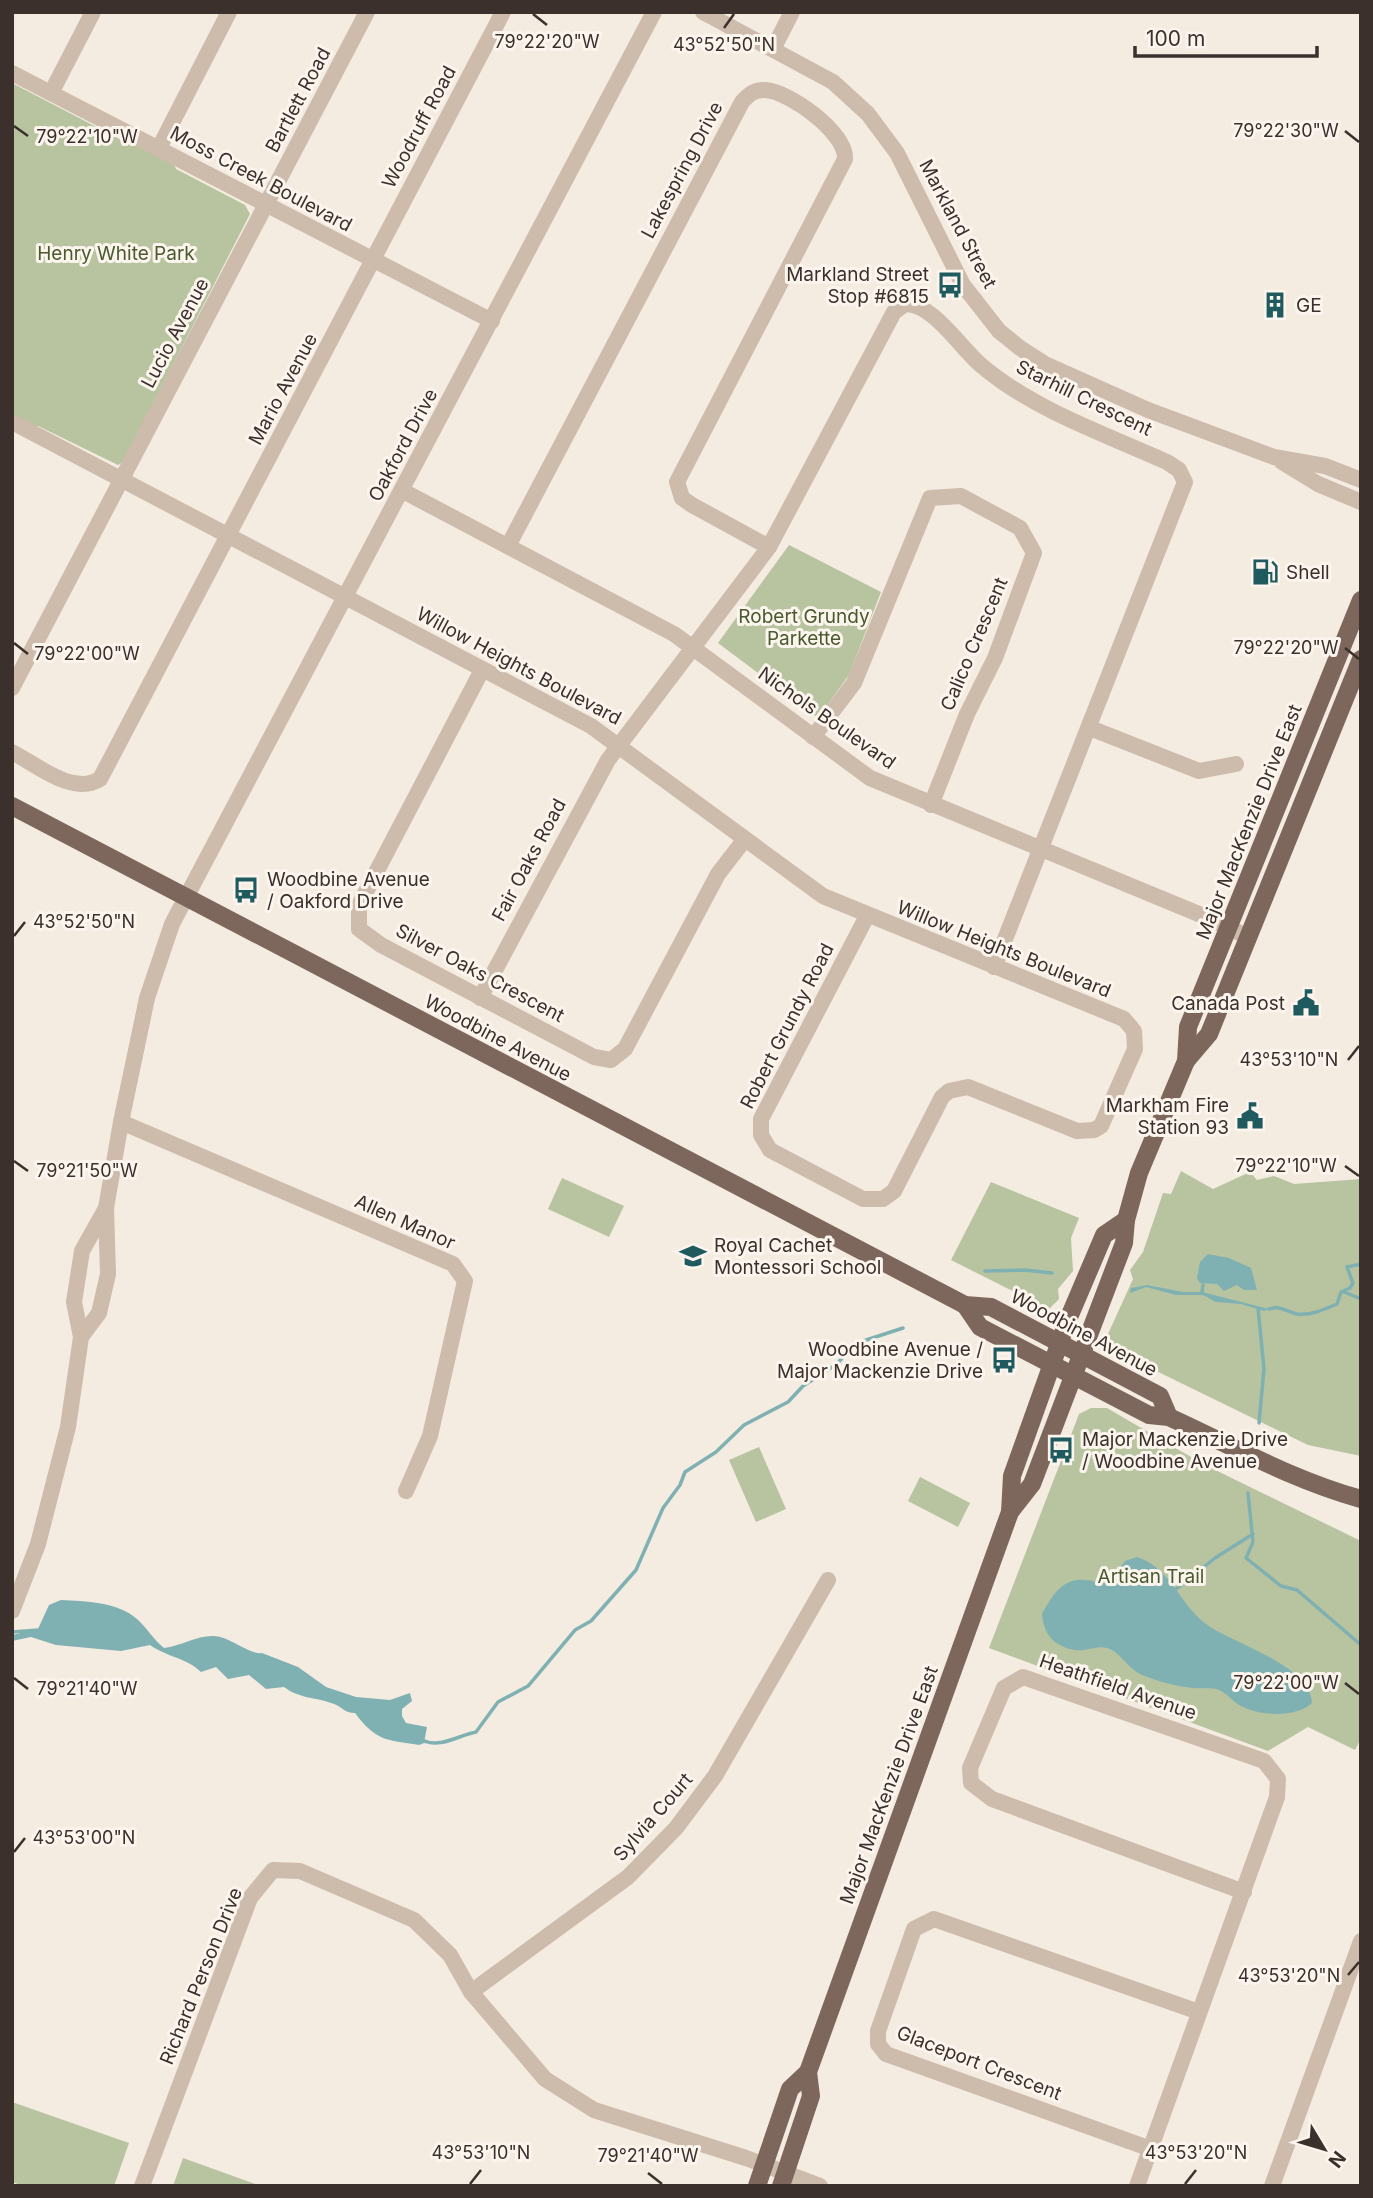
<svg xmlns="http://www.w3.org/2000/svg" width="1373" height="2198" font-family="Inter,sans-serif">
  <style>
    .green { fill: #b8c4a0 }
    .water { fill: #7fb0b2 }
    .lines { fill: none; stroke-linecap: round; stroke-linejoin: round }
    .stream { stroke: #7fb0b2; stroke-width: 3.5 }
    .minor { stroke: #cdbbac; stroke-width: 16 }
    .major { stroke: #7d675c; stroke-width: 18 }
    .ticks { fill: none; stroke: #3b302b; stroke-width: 2.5 }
    .labels { text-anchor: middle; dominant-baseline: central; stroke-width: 6; stroke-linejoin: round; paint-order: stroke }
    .street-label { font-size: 19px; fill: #3b302b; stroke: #fbf5ee }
    .park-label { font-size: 19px; fill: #4a5a2e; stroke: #fbf5ee }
    .poi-label { font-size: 19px; fill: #3b302b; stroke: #fbf5ee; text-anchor: start }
    .ticks-label { font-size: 18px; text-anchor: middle; fill: #3b302b; stroke: #fbf5ee; stroke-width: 6; stroke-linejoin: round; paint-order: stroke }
  </style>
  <rect width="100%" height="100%" fill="#f4ebe1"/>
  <g class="green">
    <path d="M12 83 133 146 140 145 173 162 176 169 245 205 250 214 123 462 118 465 38 426 34 427 12 417Z"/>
    <path d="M789 545 881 592 849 675 818 718 718 643Z"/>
    <path d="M1181 1171 1213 1189 1250 1172 1257 1180 1274 1176 1294 1184 1361 1179V1456L1308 1445 1103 1345 1133 1279 1130 1270 1143 1252 1163 1193 1171 1194Z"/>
    <path d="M562 1178 624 1206 609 1237 548 1209Z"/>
    <path d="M991 1182 1079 1218 1071 1238 1073 1271 1058 1289 1059 1299 1044 1314 1042 1306 951 1260Z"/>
    <path d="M1091 1408H1107L1203 1464 1361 1541V1738L1355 1750 1308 1727 1268 1751 989 1648 1079 1414Z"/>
    <path d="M759 1447 786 1509 756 1522 729 1460Z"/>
    <path d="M920 1477 970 1503 958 1527 908 1501Z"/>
    <path d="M12 2102 129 2143 114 2186H24L12 2182Z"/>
    <path d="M183 2158 261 2186H173Z"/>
  </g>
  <g class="water">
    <path d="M1208 1254 1229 1258 1251 1268 1257 1290H1244L1237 1285 1224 1291 1217 1284 1200 1283 1197 1278 1200 1262Z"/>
    <path d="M1147 1285 1183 1292H1202L1269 1309 1264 1311 1241 1304 1216 1302 1203 1295H1176L1146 1287 1130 1293 1131 1288Z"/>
    <path d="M1137 1557C1170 1567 1180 1605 1206 1624 1233 1644 1311 1665 1312 1703 1296 1718 1260 1716 1241 1706 1233 1702 1227 1693 1219 1690 1212 1687 1200 1689 1192 1688 1175 1686 1156 1681 1140 1674 1128 1668 1119 1651 1107 1648 1093 1644 1082 1657 1060 1645 1048 1639 1043 1627 1042 1614 1052 1597 1061 1578 1085 1580 1093 1580 1098 1584 1107 1583L1125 1561Z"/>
    <path d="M61 1600C85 1601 118 1602 137 1619 147 1628 153 1639 164 1648 181 1646 198 1635 214 1636 231 1637 249 1655 262 1653L298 1667 326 1687 356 1697 390 1700 410 1693 412 1701 402 1709V1716L406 1723 427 1727 424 1743 419 1745C386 1740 376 1741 355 1713 344 1713 343 1707 334 1704 316 1697 300 1699 284 1687L266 1689 249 1675 228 1679 216 1667 201 1672C187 1658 167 1657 150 1645L121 1651 56 1645 31 1637 12 1641V1635L38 1629 49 1605Z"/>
  </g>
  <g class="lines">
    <g class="stream">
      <path d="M985 1271 1025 1270 1052 1273"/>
      <path d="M1202 1292 1203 1285"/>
      <path d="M1344 1292 1361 1299"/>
      <path d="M1258 1308 1264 1369 1259 1423"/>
      <path d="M1269 1309C1280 1305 1287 1312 1297 1314 1311 1316 1325 1309 1337 1304L1341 1292 1350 1288 1353 1283 1347 1267 1361 1264"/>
      <path d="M1248 1493 1253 1542 1246 1558 1281 1586 1297 1590 1361 1645"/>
      <path d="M1175 1590 1215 1558 1253 1534"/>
      <path d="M12 1632 39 1630"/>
      <path d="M422 1740C440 1749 459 1735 476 1732L498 1702 528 1686 575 1630 591 1621 636 1570 663 1508 680 1485 685 1472 716 1452 744 1425 788 1402 803 1386 837 1364 854 1344 903 1328"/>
    </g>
    <g class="minor">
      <path d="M703 12 833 82 868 114 897 153 963 285 999 331 1020 348 1045 364 1148 410 1274 457 1325 466 1361 480"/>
      <path d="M773 49 792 12"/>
      <path d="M12 73 492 321"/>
      <path d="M51 93 93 12"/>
      <path d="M159 148 229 12"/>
      <path d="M12 422 591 726 823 896 1124 1019 1134 1031 1135 1049 1101 1126 1094 1130 1077 1131 968 1087 949 1091 942 1097 894 1191 883 1199H863L770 1150 761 1135V1119L867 916"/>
      <path d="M1282 462 1318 484 1361 502"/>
      <path d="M403 491 674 634 870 778 1206 917 1248 937"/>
      <path d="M508 546 742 102C749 94 755 89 766 90 790 92 847 133 845 159L677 482 682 498 692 505 769 547"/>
      <path d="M482 670 359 905V929L381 945 594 1057 611 1060 625 1049 718 874 745 839"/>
      <path d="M12 688 367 12"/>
      <path d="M1090 728 1199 771 1236 764"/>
      <path d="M813 737 854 683 930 498 961 496 1020 528 1034 553 995 658 967 714 931 805"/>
      <path d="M12 752C37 765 73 796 100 779L503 12"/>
      <path d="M480 998 608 760 769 547 894 312 905 304C933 303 961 349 982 366 1034 410 1105 434 1167 462L1179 470 1185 482 994 967"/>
      <path d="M121 1122 453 1264 465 1281 430 1436 406 1491"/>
      <path d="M81 1337 99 1313 108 1274 106 1208 121 1122 147 998 172 924 654 12"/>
      <path d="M12 1611 38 1544 68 1427 81 1337 74 1302 82 1251 105 1210"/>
      <path d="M471 1992 628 1877 676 1828 715 1776 828 1580"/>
      <path d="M1151 2149 886 2054 878 2044V2031L914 1929 934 1919 1199 2012"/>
      <path d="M142 2186 250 1898 273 1870 300 1871 414 1920 450 1955 471 1992 545 2079 594 2110 746 2158 820 2186"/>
      <path d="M1137 2186 1277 1797 1278 1779 1264 1761 1023 1677 1004 1688 970 1768 971 1783 992 1799 1244 1892"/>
      <path d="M1272 2186 1361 1941"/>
    </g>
    <g class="major">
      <path d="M12 806 965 1305 991 1307 1160 1396 1169 1417"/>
      <path d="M1186 1061 1209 1034 1361 659"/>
      <path d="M965 1305 980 1327 1149 1415 1169 1417C1232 1446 1293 1480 1361 1499"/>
      <path d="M1010 1512 1012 1476 1067 1322 1104 1235 1126 1220"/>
      <path d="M757 2186 790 2089 808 2072 1010 1512 1032 1484 1124 1243 1126 1220 1139 1173 1186 1061 1188 1027 1361 600"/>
      <path d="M781 2186 811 2096 808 2072"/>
    </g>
  </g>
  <path class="ticks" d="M533 14 547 25M724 28 734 14M14 126 28 136M1345 131 1359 142M14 643 28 654M1345 648 1359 659M14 936 25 922M1348 1060 1359 1046M14 1161 28 1171M1345 1166 1359 1176M14 1678 28 1689M1345 1683 1359 1694M14 1852 25 1838M1348 1975 1359 1962M648 2173 662 2184M470 2184 481 2170M1185 2184 1196 2170"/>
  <defs>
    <g id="bus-bare" transform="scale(2.1)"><path d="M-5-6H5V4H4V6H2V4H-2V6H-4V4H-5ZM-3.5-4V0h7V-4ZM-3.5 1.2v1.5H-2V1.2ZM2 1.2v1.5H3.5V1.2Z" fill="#1f5a5e" stroke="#fbf5ee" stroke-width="2.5" paint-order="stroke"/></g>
    <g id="building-bare" transform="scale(2.1)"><path d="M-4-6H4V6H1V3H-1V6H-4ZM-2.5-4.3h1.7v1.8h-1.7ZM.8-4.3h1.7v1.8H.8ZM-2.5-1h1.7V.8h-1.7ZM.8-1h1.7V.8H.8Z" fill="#1f5a5e" stroke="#fbf5ee" stroke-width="2.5" paint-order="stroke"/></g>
    <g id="fuel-bare" transform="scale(2.1)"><path d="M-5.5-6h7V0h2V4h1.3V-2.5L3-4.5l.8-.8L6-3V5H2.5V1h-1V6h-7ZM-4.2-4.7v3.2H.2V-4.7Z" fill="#1f5a5e" stroke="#fbf5ee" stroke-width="2.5" paint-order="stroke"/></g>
    <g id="civic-bare" transform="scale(2.1)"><path d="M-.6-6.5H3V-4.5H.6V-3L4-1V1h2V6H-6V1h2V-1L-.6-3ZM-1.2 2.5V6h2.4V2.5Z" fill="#1f5a5e" stroke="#fbf5ee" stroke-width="2.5" paint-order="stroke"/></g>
    <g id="school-bare" transform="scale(2.1)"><path d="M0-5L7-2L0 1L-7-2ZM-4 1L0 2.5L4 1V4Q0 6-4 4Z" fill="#1f5a5e" stroke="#fbf5ee" stroke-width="2.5" paint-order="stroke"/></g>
  </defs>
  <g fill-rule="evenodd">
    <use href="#bus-bare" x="950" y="285"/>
    <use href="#building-bare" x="1275" y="305"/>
    <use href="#fuel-bare" x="1265" y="572"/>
    <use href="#bus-bare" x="246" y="890"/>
    <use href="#civic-bare" x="1306" y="1003"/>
    <use href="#civic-bare" x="1250" y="1116"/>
    <use href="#school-bare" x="693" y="1256"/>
    <use href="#bus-bare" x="1004" y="1360"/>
    <use href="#bus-bare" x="1061" y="1450"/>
  </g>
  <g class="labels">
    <g class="street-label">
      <text transform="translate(298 100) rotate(-62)">Bartlett Road</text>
      <text transform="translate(419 127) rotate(-62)">Woodruff Road</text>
      <text transform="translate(682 170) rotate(-62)">Lakespring Drive</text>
      <text transform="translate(261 179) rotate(28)">Moss Creek Boulevard</text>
      <text transform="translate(958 224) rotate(62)">Markland Street</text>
      <text transform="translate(175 333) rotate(-62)">Lucio Avenue</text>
      <text transform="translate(283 389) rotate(-62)">Mario Avenue</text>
      <text transform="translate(1084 398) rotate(26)">Starhill Crescent</text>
      <text transform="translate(403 445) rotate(-62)">Oakford Drive</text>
      <text transform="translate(974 644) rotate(-67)">Calico Crescent</text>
      <text transform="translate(519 666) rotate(28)">Willow Heights Boulevard</text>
      <text transform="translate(827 718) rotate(35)">Nichols Boulevard</text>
      <text transform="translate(1249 822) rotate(-68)">Major MacKenzie Drive East</text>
      <text transform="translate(529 860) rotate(-62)">Fair Oaks Road</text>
      <text transform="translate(1004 949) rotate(22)">Willow Heights Boulevard</text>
      <text transform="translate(480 973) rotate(28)">Silver Oaks Crescent</text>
      <text transform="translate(787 1026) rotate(-63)">Robert Grundy Road</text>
      <text transform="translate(498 1038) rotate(28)">Woodbine Avenue</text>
      <text transform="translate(405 1222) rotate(24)">Allen Manor</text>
      <text transform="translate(1084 1333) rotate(28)">Woodbine Avenue</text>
      <text transform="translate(1118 1687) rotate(19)">Heathfield Avenue</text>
      <text transform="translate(889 1785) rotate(-70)">Major MacKenzie Drive East</text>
      <text transform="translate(653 1817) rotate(-49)">Sylvia Court</text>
      <text transform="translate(201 1976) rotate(-68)">Richard Person Drive</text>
      <text transform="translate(979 2063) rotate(21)">Glaceport Crescent</text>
    </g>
    <g class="park-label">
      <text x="116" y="253">Henry White Park</text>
      <text x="804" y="616">Robert Grundy<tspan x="804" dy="22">Parkette</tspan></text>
      <text x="1151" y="1576">Artisan Trail</text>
    </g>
    <g class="poi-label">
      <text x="929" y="274" text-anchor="end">Markland Street<tspan x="929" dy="22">Stop #6815</tspan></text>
      <text x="1296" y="305">GE</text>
      <text x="1286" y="572">Shell</text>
      <text x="267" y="879">Woodbine Avenue<tspan x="267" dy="22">/ Oakford Drive</tspan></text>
      <text x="1285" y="1003" text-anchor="end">Canada Post</text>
      <text x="1229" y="1105" text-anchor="end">Markham Fire<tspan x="1229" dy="22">Station 93</tspan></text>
      <text x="714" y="1245">Royal Cachet<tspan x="714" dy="22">Montessori School</tspan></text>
      <text x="983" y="1349" text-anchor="end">Woodbine Avenue /<tspan x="983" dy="22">Major Mackenzie Drive</tspan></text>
      <text x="1082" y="1439">Major Mackenzie Drive<tspan x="1082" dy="22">/ Woodbine Avenue</tspan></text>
    </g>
  </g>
  <g class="ticks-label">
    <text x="547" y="48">79°22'20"W</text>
    <text x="724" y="51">43°52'50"N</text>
    <text x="1286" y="137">79°22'30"W</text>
    <text x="87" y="143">79°22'10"W</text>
    <text x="1286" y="654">79°22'20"W</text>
    <text x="87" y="660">79°22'00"W</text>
    <text x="84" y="928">43°52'50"N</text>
    <text x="1289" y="1066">43°53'10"N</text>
    <text x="1286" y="1172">79°22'10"W</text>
    <text x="87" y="1177">79°21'50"W</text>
    <text x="1286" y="1689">79°22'00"W</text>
    <text x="87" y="1695">79°21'40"W</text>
    <text x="84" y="1844">43°53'00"N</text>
    <text x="1289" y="1982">43°53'20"N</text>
    <text x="481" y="2159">43°53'10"N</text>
    <text x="1196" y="2159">43°53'20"N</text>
    <text x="648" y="2162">79°21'40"W</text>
  </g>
  <rect width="1373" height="2198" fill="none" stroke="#3b302b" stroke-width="28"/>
  <g transform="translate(1324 2149) rotate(128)" stroke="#fbf5ee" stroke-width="5" paint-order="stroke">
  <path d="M0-5L12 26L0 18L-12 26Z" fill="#3b302b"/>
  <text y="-10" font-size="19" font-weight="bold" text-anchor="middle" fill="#3b302b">N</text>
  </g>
  <path d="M1135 46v10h182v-10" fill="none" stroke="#3b302b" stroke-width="3.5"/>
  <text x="1146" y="46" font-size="21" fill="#3b302b" stroke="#fbf5ee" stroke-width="5" paint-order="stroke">100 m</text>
</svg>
